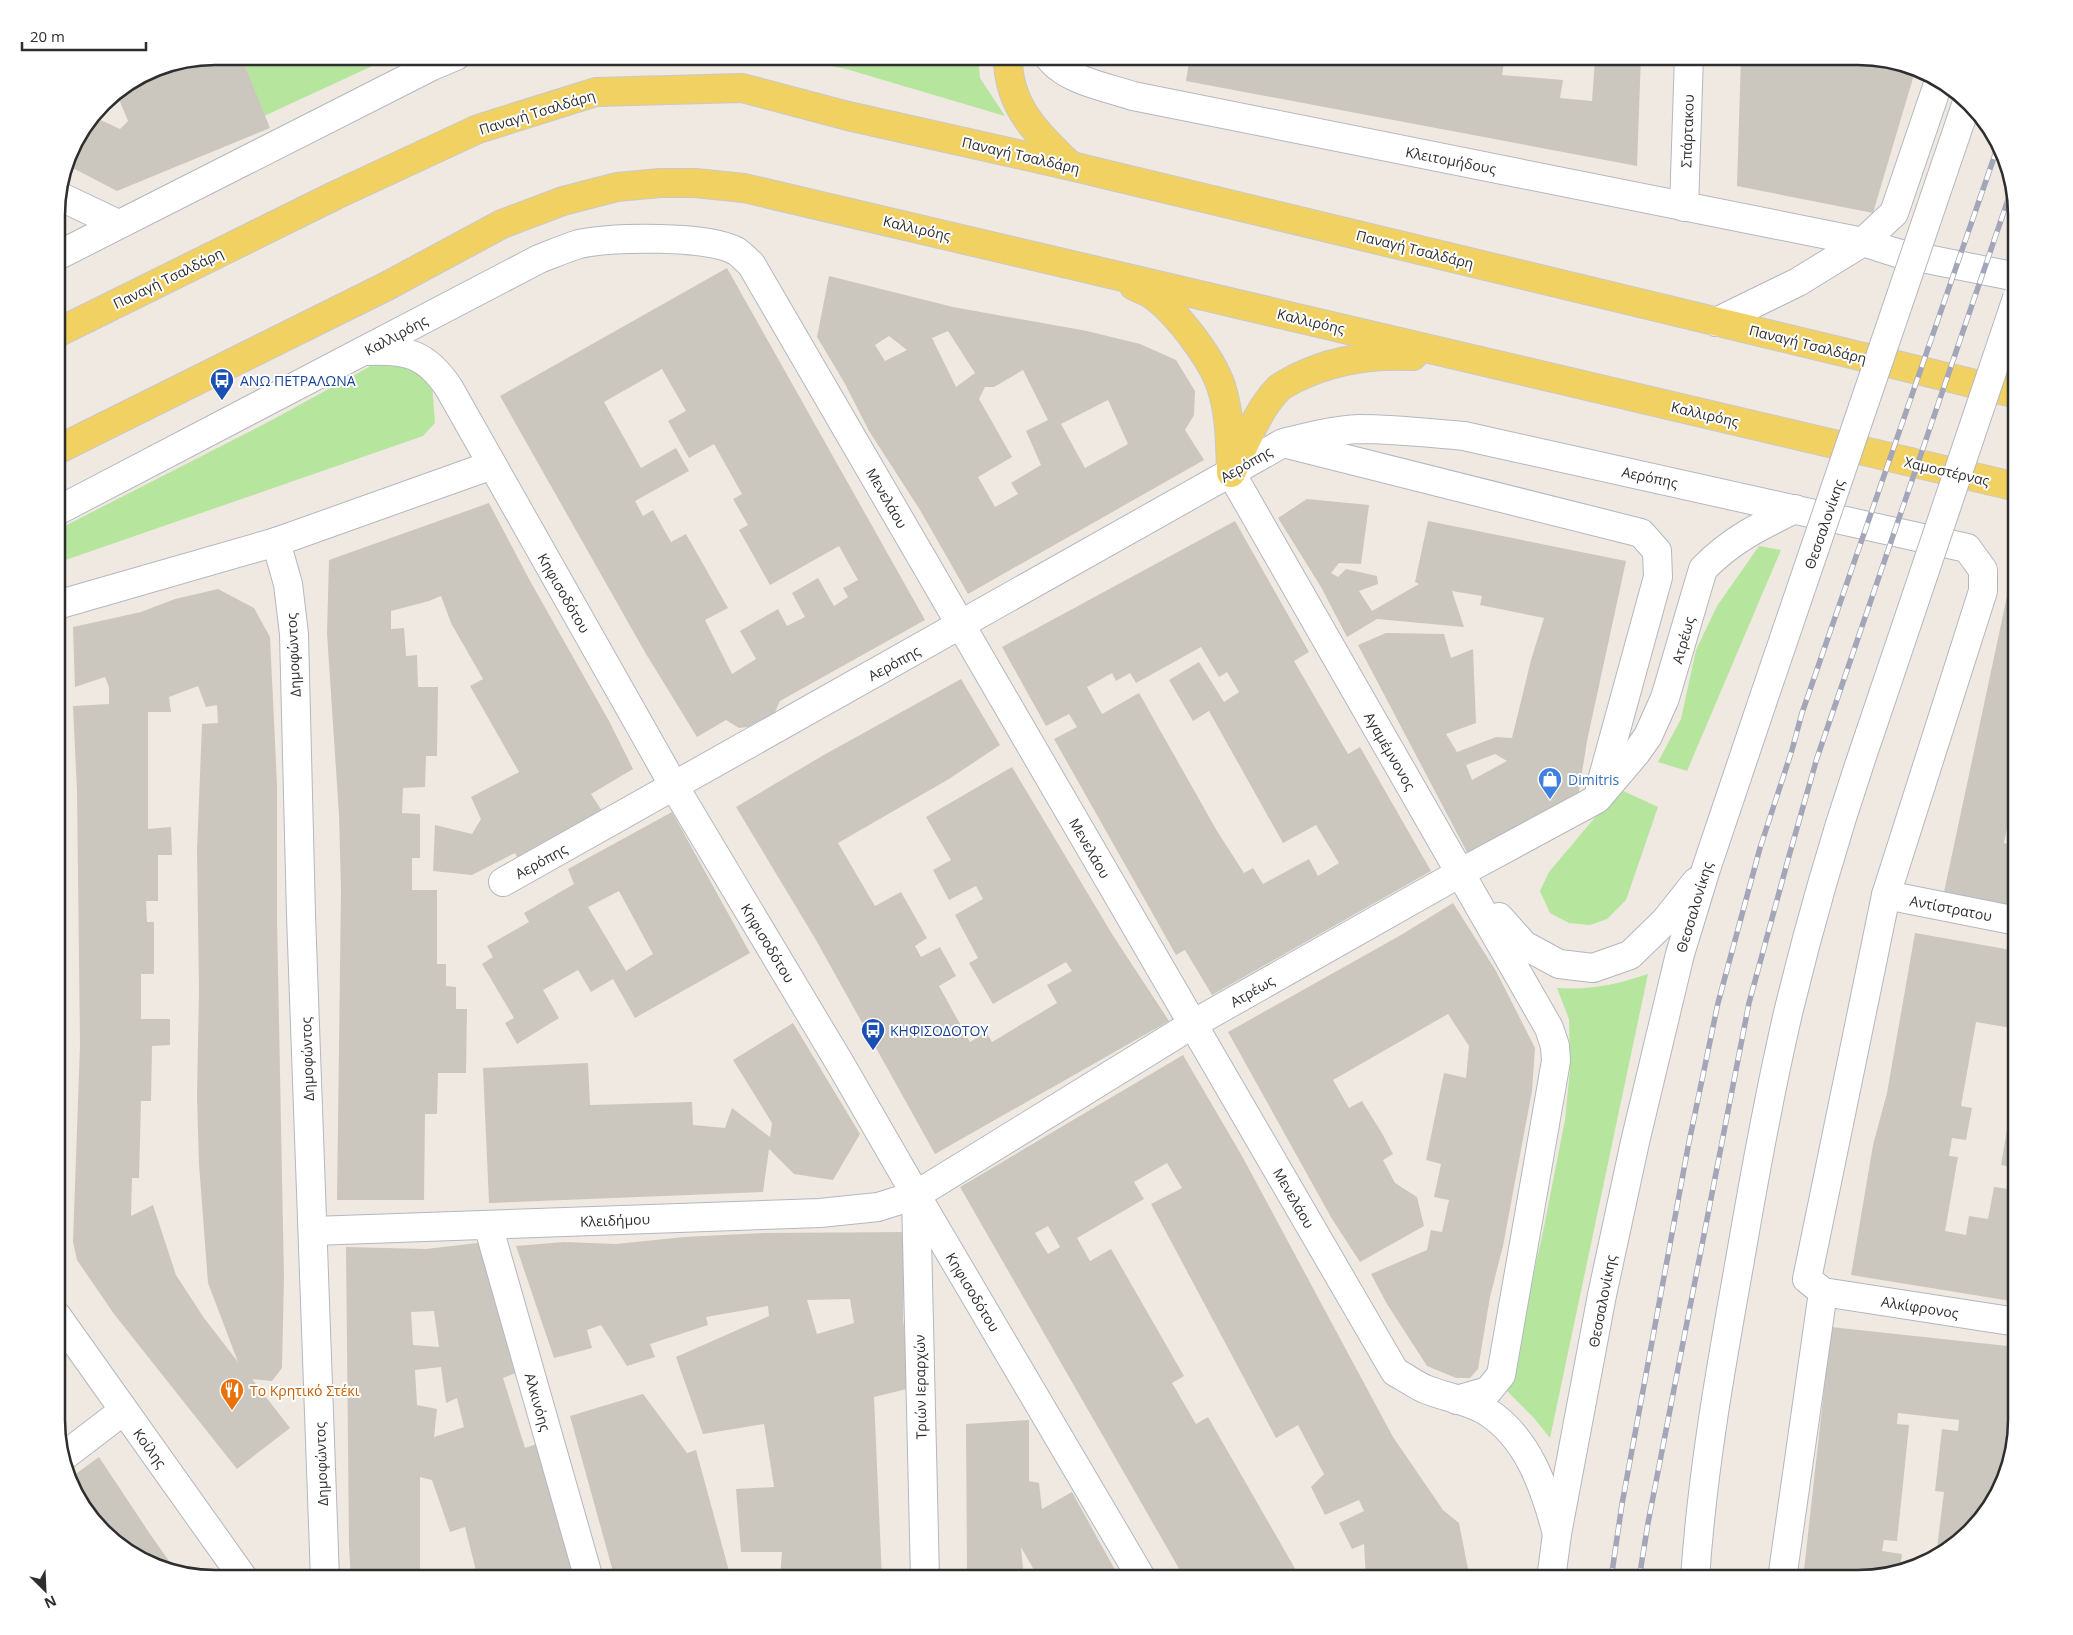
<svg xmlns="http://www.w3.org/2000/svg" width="2073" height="1635" font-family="'Open Sans',sans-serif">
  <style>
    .green { fill: #b6e59e }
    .building { fill: #cbc7bf; fill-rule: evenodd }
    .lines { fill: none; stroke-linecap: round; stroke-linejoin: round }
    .minor-casing { stroke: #b4b7c1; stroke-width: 30 }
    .major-casing { stroke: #c9c9c9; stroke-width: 30 }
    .minor { stroke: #fff; stroke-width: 28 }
    .major { stroke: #f2d163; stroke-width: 28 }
    .rail-casing { stroke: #a3a6b8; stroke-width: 5.5 }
    .rail { stroke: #fff; stroke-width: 4; stroke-dasharray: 11; stroke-linecap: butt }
    .minor-bridge-casing { stroke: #b4b7c1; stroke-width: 30; stroke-linecap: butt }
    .minor-bridge { stroke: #fff; stroke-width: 28 }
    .labels { text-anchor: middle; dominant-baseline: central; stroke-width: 4; stroke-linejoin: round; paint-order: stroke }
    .street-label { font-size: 14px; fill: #2e2e2e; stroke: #fff }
    .transit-label { font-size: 14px; fill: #164399; stroke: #fff; text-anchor: start }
    .shop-label { font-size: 14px; fill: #366cbe; stroke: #fff; text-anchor: start }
    .food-label { font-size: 14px; fill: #c56008; stroke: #fff; text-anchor: start }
    .rim { fill: none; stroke: #2e2e2e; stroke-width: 2.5 }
  </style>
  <rect width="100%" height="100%" fill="#efe9e1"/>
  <g class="green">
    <path d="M241 56H394L264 116Z"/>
    <path d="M779 56H978L980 78 1005 116 846 69Z"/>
    <path d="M407 360 432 383 435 423 423 436 57 563V530L270 421 380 361Z"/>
    <path d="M1759 546 1781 550 1687 771 1658 762 1681 719 1696 650 1717 606Z"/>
    <path d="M1619 789 1658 807 1626 900 1607 919 1590 925 1569 923 1550 913 1540 891 1549 872Z"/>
    <path d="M1648 974 1550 1438 1534 1418 1506 1390 1542 1237 1565 1120 1570 1069 1569 1019 1557 988C1591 990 1615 985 1648 974Z"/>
  </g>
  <g class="building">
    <path d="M215 56H241L270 128 117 191 67 165 73 145 94 117 120 129 128 121 116 92 155 68Z"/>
    <path d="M1086 56H1110V57L1087 62Z"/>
    <path d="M1165 56H1505L1502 75 1563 80 1560 98 1592 101 1595 60 1522 58V56H1641L1637 166 1186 81 1189 62Z"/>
    <path d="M1741 56H1858L1916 68 1873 213 1737 186Z"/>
    <path d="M727 268 925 620 780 701 774 714 756 726 739 728 726 720 697 737 646 654 500 396ZM662 369 686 411 668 421 689 458 714 444 742 494 733 499 748 525 739 530 770 585 839 546 858 580 843 588 848 597 834 606 818 578 792 593 805 617 787 626 778 609 740 631 756 659 732 674 705 620 728 608 686 534 671 542 653 510 643 516 635 501 689 471 676 448 641 468 604 402Z"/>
    <path d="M829 276 953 307 1087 331 1140 344 1176 360 1195 391 1194 415 1185 430 1204 460 968 594 920 510 869 431 844 382 817 337ZM948 331 975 373 956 387 932 338ZM889 336 907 350 885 361 875 345ZM1023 370 1048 420 1026 431 1041 465 1011 483 1018 494 995 507 978 477 1012 457 979 399 985 387H994ZM1108 400 1128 444 1085 468 1061 424Z"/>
    <path d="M1307 499 1369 505 1361 564 1339 563 1331 573 1338 577 1346 569 1377 576 1378 584 1359 591 1372 611 1419 584 1415 582 1428 521 1626 561 1587 741 1578 798 1468 854 1358 645 1386 633 1444 634 1451 658 1473 649 1476 723 1446 734 1457 752 1496 737 1512 738 1531 660 1544 618 1480 605 1482 596 1452 591 1464 627 1377 619 1347 637 1321 587 1278 518ZM1495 754 1507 761 1472 780 1466 765Z"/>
    <path d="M489 503 529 579 609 721 633 769 591 794 604 814 520 863 515 853 472 875 433 871 435 825 472 834 481 819 471 797 519 772 470 686 483 679 451 623 441 596 429 601 391 611V629L404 628 406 656 417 655 418 687H438L437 756H426L425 787 403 788 402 813 420 814V858H412V890H437V964H446V986L456 987V1009H467L466 1073H438L437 1114H425L424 1200H337L341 889 339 815 327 633 329 560Z"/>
    <path d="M1235 521 1309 652 1294 661 1348 754 1360 747 1431 871 1212 995 1185 950 1176 955 1054 739 1077 727 1069 714 1046 726 1002 647ZM1201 647 1219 677 1227 672 1239 692 1224 702 1199 662 1169 680 1193 721 1209 711 1283 843 1316 825 1339 863 1318 876 1309 859 1263 884 1253 868 1244 873 1217 831 1139 693 1102 714 1087 687 1112 673 1116 681 1130 673 1136 683Z"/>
    <path d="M2016 554 2017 830 2007 828 2004 843 2017 845V907L1944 892Z"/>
    <path d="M218 589 254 608 270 637 277 785V919L284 1278 282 1368 272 1381 252 1379 290 1428 237 1469 114 1314 77 1260 73 1242 80 1045 77 791 73 706 109 704V687L105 677 75 687 73 627 141 612 175 599ZM198 686 206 707 217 705 218 723 202 724 197 850 199 991 197 1096 199 1164 208 1283 238 1362 204 1318 176 1275 153 1205 131 1216 132 1178H139L141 1101H151L152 1046 170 1045V1019H141V974H154V922H147L146 901H158V855H172L171 827 148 829V712H171L169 697Z"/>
    <path d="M961 679 1000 745 949 779 838 843 875 906 901 892 927 938 915 946 921 957 940 947 956 976 939 986 970 1042 986 1032 992 1042 1057 1003 1047 985 1072 971 1066 962 993 1004 969 963 978 958 955 915 983 899 976 886 949 900 933 870 951 860 926 817 1012 767 1112 934 1169 1021 935 1154 816 940 736 807 822 756Z"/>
    <path d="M672 812 750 953 635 1018 613 979 591 992 578 970 543 990 559 1018 517 1044 505 1023 514 1018 482 964 493 957 487 946 529 922 524 913 574 884 568 869ZM619 891 653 954 626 971 588 907Z"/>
    <path d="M1453 903 1496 971 1535 1048 1532 1091 1503 1246 1490 1297 1478 1369 1470 1378H1456L1427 1366 1387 1304 1371 1274 1427 1250 1431 1230 1442 1232 1449 1200 1434 1197 1441 1164 1426 1160 1444 1073 1466 1078 1469 1046 1448 1014 1333 1080 1349 1108 1362 1101 1383 1135 1393 1154 1383 1160 1395 1183 1417 1197 1424 1226 1360 1262 1332 1219 1228 1032 1401 935Z"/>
    <path d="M1915 933 2017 951V1029L1976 1022 1961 1106 1972 1108 1966 1140 1952 1138 1949 1156 1958 1157 1945 1231 1966 1235 1969 1216 1988 1219 1994 1187 2017 1190V1302L1851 1275 1873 1145 1887 1093Z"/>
    <path d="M793 1023 860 1134 833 1180 794 1174 769 1149 763 1192 489 1203 483 1068 588 1063 590 1105 692 1102 693 1125 725 1128 732 1108 770 1137 772 1123 733 1060Z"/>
    <path d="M1183 1055 1242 1156 1393 1437 1443 1510 1459 1523 1470 1579H1366L1364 1544 1352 1549 1339 1523 1364 1511 1359 1500 1325 1515 1311 1487 1324 1474 1298 1425 1276 1438 1151 1204 1182 1188 1167 1163 1134 1182 1144 1199 1077 1238 1090 1261 1111 1249 1184 1376 1172 1383 1196 1424 1208 1417 1301 1579H1185L960 1187ZM1048 1226 1060 1247 1048 1254 1035 1233Z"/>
    <path d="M2010 1112 2017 1113V1168L2001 1165Z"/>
    <path d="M905 1232 903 1319 911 1388 874 1397 882 1579H780L782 1552H741L736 1489 774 1487 764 1424 703 1434 676 1357 769 1316 768 1306 706 1317 708 1325 650 1344 655 1357 627 1366 601 1325 587 1330 592 1348 554 1358 516 1246 564 1242 616 1244 684 1237 763 1233ZM850 1299 854 1323 817 1334 807 1300Z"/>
    <path d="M486 1242 521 1371 503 1378 525 1448 545 1441 583 1579H478L465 1527 450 1532 432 1480 420 1477V1579H351L349 1547 346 1247 426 1249ZM434 1311 439 1347 413 1345 411 1312ZM441 1367 446 1403 457 1398 464 1427 434 1437 437 1409 417 1405 415 1370Z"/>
    <path d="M1831 1327 2017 1347V1420L2005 1480 1977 1524 1936 1556 1944 1492 1935 1491 1942 1429 1958 1431 1959 1420 1898 1413 1897 1424 1909 1425 1903 1484 1897 1541 1884 1540 1882 1551 1902 1554 1900 1569 1857 1579H1803Z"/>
    <path d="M643 1394 687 1453 696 1450 729 1571 701 1579H615L570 1416Z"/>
    <path d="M1029 1420V1481L1039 1483 1042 1509 1072 1492 1120 1579H1039L1021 1547 1024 1579H967L966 1424Z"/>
    <path d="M99 1457 150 1534 176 1571 155 1567 111 1539 73 1490 70 1478Z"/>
    <path d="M1919 1556 1934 1557 1928 1562 1918 1565Z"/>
  </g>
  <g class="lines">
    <g class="minor-casing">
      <g id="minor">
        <path d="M1048 56C1064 80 1106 87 1133 96L1863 242 1897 253 2017 277"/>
        <path d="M59 196 118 224"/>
        <path d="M1684 207 1689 56"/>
        <path d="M57 256 432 66 456 56"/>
        <path d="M1716 322 1798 282 1863 242 1894 213 1939 81"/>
        <path d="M365 351C406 349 426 353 449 388L674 786 841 1065 916 1195 1142 1579"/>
        <path d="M1287 444 1641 533 1657 551 1658 577 1600 788"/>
        <path d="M1231 473 1549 1028 1555 1046 1556 1061 1501 1375 1488 1391 1457 1400"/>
        <path d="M57 511 539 259C552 254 566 248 579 244 612 237 707 235 736 251 741 254 746 260 751 264L1395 1372C1405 1377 1414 1384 1425 1389 1444 1397 1468 1400 1486 1411 1528 1437 1545 1488 1557 1534"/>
        <path d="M276 542 288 584 294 634 301 915 325 1579"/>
        <path d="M57 605 276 542 492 465"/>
        <path d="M503 882 1283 443C1308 437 1334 430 1359 429 1394 429 1429 433 1464 436L1967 548 1983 570V591L1886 895 1807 1279 1823 1292"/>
        <path d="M1886 895 2017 921"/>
        <path d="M1499 917 1524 945 1559 964 1593 968 1630 955 1665 921 1696 882"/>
        <path d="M916 1197 925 1579"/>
        <path d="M488 1225 589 1579"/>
        <path d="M313 1231 820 1213 878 1207 916 1195 1193 1024 1460 873 1597 799 1636 753 1648 736 1665 698 1703 569C1731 540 1760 526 1795 509"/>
        <path d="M1823 1292 2017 1322"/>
        <path d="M57 1316 244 1579"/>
        <path d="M64 1456 123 1411"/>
        <path d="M1551 1579 1557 1534 1602 1295 1635 1142 1680 954 1706 869 1762 703"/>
        <path d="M1695 1579C1702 1472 1721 1366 1740 1260 1754 1178 1769 1095 1788 1013 1811 918 1838 825 1870 733"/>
        <path d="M1782 1579 1823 1292"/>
      </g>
    </g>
    <g class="major-casing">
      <g id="major">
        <path d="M1008 56C1007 105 1037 134 1070 165"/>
        <path d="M1134 286C1139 289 1146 291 1151 294 1177 312 1216 363 1223 393 1230 418 1230 443 1231 469"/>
        <path d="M57 333 336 195 478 129 596 92 742 88 848 116 1071 166 2017 394"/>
        <path d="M57 450 387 286 502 224 563 201 617 187 660 183H695L744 188 2017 487"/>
        <path d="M1231 473C1245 445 1256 412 1278 389 1282 385 1289 382 1294 379 1331 360 1372 354 1413 356"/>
      </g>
    </g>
    <use href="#minor" class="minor"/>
    <use href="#major" class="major"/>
    <g class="rail-casing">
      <g id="rail">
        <path d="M1611 1579 1622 1504 1688 1147 1718 1003 1760 848 1792 750 1802 713 1999 143"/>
        <path d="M1639 1579 1648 1523 1749 1003 1789 856 1817 758 2011 191"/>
      </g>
    </g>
    <use href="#rail" class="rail"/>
    <g class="minor-bridge-casing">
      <g id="minor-bridge">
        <path d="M1762 703 1967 102"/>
        <path d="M1870 733 2017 298"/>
      </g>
    </g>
    <use href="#minor-bridge" class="minor-bridge"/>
  </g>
  <defs>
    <g id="bus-pin" transform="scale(1.25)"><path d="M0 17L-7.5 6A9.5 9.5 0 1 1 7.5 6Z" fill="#1a4fb4" stroke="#fff"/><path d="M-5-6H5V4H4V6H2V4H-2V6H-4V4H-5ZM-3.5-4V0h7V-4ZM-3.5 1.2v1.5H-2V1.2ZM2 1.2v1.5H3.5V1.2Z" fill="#fff"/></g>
    <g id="shop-pin" transform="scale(1.25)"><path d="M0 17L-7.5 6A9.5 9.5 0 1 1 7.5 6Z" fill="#3f7fe0" stroke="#fff"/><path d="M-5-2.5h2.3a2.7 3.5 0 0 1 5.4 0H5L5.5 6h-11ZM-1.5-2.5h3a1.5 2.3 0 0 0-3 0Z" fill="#fff"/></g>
    <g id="restaurant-pin" transform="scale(1.25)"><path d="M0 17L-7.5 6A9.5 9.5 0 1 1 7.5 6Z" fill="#e8710a" stroke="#fff"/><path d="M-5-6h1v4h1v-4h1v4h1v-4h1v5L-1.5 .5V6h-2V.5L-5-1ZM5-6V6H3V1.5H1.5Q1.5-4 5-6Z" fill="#fff"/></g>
  </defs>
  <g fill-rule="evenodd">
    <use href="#bus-pin" x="222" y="380"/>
    <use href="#shop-pin" x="1550" y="779"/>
    <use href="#bus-pin" x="873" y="1030"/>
    <use href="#restaurant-pin" x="232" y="1390"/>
  </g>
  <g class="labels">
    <g class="street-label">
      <text transform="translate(537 112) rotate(-17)">Παναγή Τσαλδάρη</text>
      <text transform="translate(1687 131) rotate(-88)">Σπάρτακου</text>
      <text transform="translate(1021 155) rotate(13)">Παναγή Τσαλδάρη</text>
      <text transform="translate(1451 160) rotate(11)">Κλειτομήδους</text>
      <text transform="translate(917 228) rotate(13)">Καλλιρόης</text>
      <text transform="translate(1415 249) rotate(14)">Παναγή Τσαλδάρη</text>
      <text transform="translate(168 278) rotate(-26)">Παναγή Τσαλδάρη</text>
      <text transform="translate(1311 321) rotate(13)">Καλλιρόης</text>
      <text transform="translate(396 335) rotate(-28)">Καλλιρόης</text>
      <text transform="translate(1808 344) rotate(14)">Παναγή Τσαλδάρη</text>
      <text transform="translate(1705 414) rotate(13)">Καλλιρόης</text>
      <text transform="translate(1246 464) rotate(-30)">Αερόπης</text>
      <text transform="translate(1947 471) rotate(13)">Χαμοστέρνας</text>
      <text transform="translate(1650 477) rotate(12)">Αερόπης</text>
      <text transform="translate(887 498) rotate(60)">Μενελάου</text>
      <text transform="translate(1824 524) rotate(-71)">Θεσσαλονίκης</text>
      <text transform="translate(564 593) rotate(60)">Κηφισοδότου</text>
      <text transform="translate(1683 640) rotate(-74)">Ατρέως</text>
      <text transform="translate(293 655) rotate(-93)">Δημοφώντος</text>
      <text transform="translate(894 663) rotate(-29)">Αερόπης</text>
      <text transform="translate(1390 751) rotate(60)">Αγαμέμνονος</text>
      <text transform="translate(1090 848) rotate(60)">Μενελάου</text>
      <text transform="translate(541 861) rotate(-29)">Αερόπης</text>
      <text transform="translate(1694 907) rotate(-73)">Θεσσαλονίκης</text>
      <text transform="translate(1951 908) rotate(11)">Αντίστρατου</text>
      <text transform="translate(768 943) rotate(59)">Κηφισοδότου</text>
      <text transform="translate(1252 991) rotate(-30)">Ατρέως</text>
      <text transform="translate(307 1059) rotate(-92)">Δημοφώντος</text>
      <text transform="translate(1294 1198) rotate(60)">Μενελάου</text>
      <text transform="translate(615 1220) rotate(-2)">Κλειδήμου</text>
      <text transform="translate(973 1292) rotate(59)">Κηφισοδότου</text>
      <text transform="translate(1602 1301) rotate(-79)">Θεσσαλονίκης</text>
      <text transform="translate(1920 1307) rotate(9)">Αλκίφρονος</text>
      <text transform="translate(920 1387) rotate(-91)">Τριών Ιεραρχών</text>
      <text transform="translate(538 1402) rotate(74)">Αλκινόης</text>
      <text transform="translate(150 1448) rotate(54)">Κοίλης</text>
      <text transform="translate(321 1464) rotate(-92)">Δημοφώντος</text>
    </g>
    <g class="transit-label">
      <text x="240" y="380">ΑΝΩ ΠΕΤΡΑΛΩΝΑ</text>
      <text x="890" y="1030">ΚΗΦΙΣΟΔΟΤΟΥ</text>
    </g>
    <g class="shop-label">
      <text x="1568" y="779">Dimitris</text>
    </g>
    <g class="food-label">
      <text x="250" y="1390">Το Κρητικό Στέκι</text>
    </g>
  </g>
  <path d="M0 0H2073V1635H0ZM215 65H1858A150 150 0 0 1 2008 215V1420A150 150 0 0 1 1858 1570H215A150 150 0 0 1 65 1420V215A150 150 0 0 1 215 65Z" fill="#fff" fill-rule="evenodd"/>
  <path class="rim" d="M215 65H1858A150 150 0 0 1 2008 215V1420A150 150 0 0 1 1858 1570H215A150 150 0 0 1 65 1420V215A150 150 0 0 1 215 65Z"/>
  <g transform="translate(45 1590) rotate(156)" stroke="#ffffff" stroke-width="4" paint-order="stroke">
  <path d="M0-4L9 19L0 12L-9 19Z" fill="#2e2e2e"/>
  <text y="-8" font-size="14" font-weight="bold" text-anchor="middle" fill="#2e2e2e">N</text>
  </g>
  <path d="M22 42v8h124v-8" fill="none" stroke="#2e2e2e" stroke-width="2.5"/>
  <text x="30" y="42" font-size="15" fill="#2e2e2e" stroke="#ffffff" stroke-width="4" paint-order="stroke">20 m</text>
</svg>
